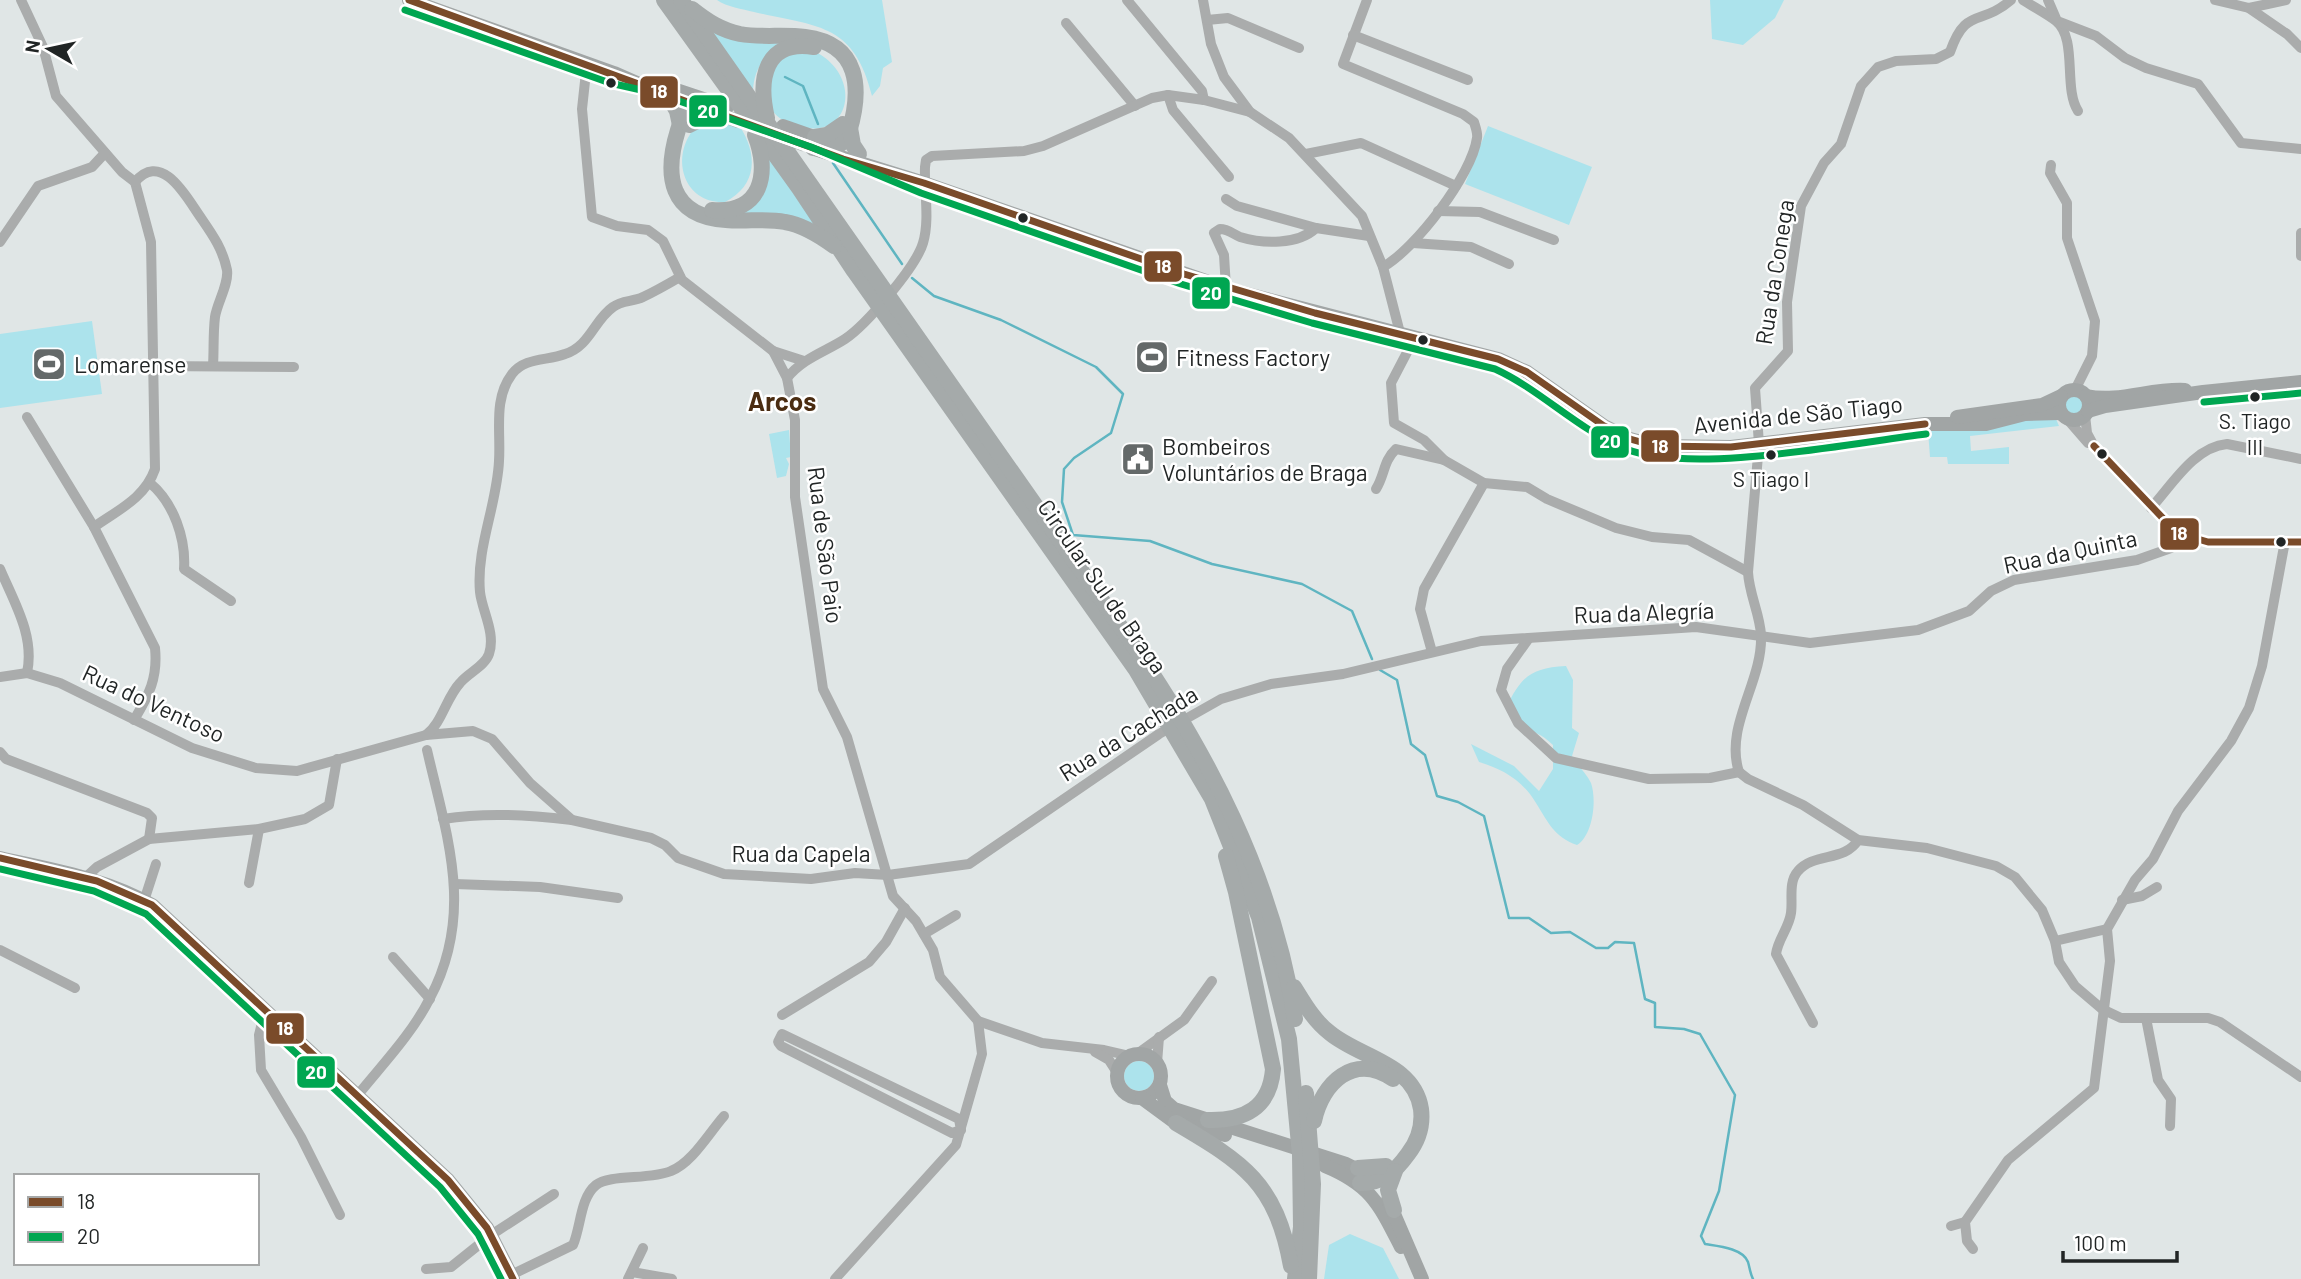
<svg xmlns="http://www.w3.org/2000/svg" width="2301" height="1279" font-family="Barlow,sans-serif">
  <style>
    .green { fill: #ace3ec }
    .lines { fill: none; stroke-linecap: round; stroke-linejoin: round }
    .stream { stroke: #5fb5c1; stroke-width: 2.5 }
    .major-tunnel { stroke: #babfbf; stroke-width: 14; stroke-dasharray: 14 7; stroke-linecap: butt }
    .minor { stroke: #aaacac; stroke-width: 10 }
    .major { stroke: #a1a5a5; stroke-width: 14 }
    .highway { stroke: #a5aaaa; stroke-width: 16 }
    .bus-1-casing { stroke: #fff; stroke-width: 12 }
    .bus-2-casing { stroke: #fff; stroke-width: 12 }
    .bus-1 { stroke: #7a4b2a; stroke-width: 7 }
    .bus-2 { stroke: #00a651; stroke-width: 7 }
    .bus-dot { fill: #212525; stroke: #fff; stroke-width: 2.5 }
    .labels { text-anchor: middle; dominant-baseline: central; stroke-width: 5; stroke-linejoin: round; paint-order: stroke }
    .bus-label { font-size: 21px; fill: #212525; stroke: #fff }
    .street-label { font-size: 23px; fill: #212525; stroke: #fff }
    .poi-label { font-size: 23px; fill: #212525; stroke: #fff; text-anchor: start }
    .quarter-label { font-size: 26px; font-weight: bold; fill: #4a2c11; stroke: #fff }
    .line-badge { stroke: #fff; stroke-width: 2.5 }
    .badge-label { font-size: 19px; text-anchor: middle; font-weight: bold; fill: #fff }
  </style>
  <rect width="100%" height="100%" fill="#e0e6e6"/>
  <g class="green">
    <path d="M717 0H882L892 62 883 68 880 86 872 96C854 22 816 27 754 12 742 9 727 7 717 0Z"/>
    <path d="M1784 0 1775 18 1743 45 1712 39 1710 0Z"/>
    <path d="M707 25 788 40C768 53 754 65 753 91Z"/>
    <path d="M814 51C865 76 851 145 794 125 786 122 777 118 772 110 768 101 768 87 767 78L784 54Z"/>
    <path d="M712 118 739 125C758 154 758 185 725 202 685 204 670 160 693 130 697 125 706 121 712 118Z"/>
    <path d="M1488 126 1592 167 1569 225 1465 184Z"/>
    <path d="M765 151 817 228 731 215C756 196 778 187 765 151Z"/>
    <path d="M92 321 102 394 0 408V334Z"/>
    <circle cx="2074" cy="406" r="10"/>
    <path d="M2022 419H2056L2059 426 1970 436 1971 451 2009 447V464H1948L1947 457H1930L1928 431Z"/>
    <path d="M789 430 791 457 786 458 789 464 786 476 777 478 769 434Z"/>
    <path d="M1566 666 1573 680 1572 728 1579 733 1572 756C1577 765 1587 774 1591 783 1597 800 1593 835 1577 845 1554 837 1548 822 1536 803 1523 781 1503 769 1479 762L1471 744 1514 766 1539 791 1553 769V745C1534 726 1523 735 1506 708 1521 677 1530 668 1566 666Z"/>
    <circle cx="1139" cy="1076" r="15"/>
    <path d="M1350 1234 1383 1248 1399 1279H1324L1329 1245Z"/>
  </g>
  <g class="lines">
    <g class="stream">
      <path d="M785 77 803 86 818 124"/>
      <path d="M833 163 902 264"/>
      <path d="M912 278 934 296 1001 320 1096 367 1123 394 1111 433 1074 458 1064 469 1062 502 1073 535 1150 541 1212 564 1302 584 1352 611 1372 659"/>
      <path d="M1380 670 1397 680 1411 744 1425 755 1437 796 1458 802 1484 816 1509 918H1529L1551 933 1570 932 1596 948H1608L1615 942 1634 943 1645 999 1655 1003V1027L1684 1029 1700 1034 1735 1095 1719 1191 1701 1236 1705 1244C1717 1246 1743 1248 1748 1262 1750 1269 1750 1273 1753 1279"/>
    </g>
    <path class="major-tunnel" d="M772 133 813 148"/>
    <g class="minor">
      <path d="M21 0 43 47 56 96 122 172 135 182 151 242 155 469C145 498 118 510 94 527"/>
      <path d="M1127 0 1202 91 1204 100"/>
      <path d="M1203 0 1211 44 1224 77 1250 112 1289 138 1362 216 1383 267 1400 333"/>
      <path d="M1367 0 1343 64 1463 114 1474 122C1475 126 1478 133 1477 138 1472 175 1415 249 1383 267"/>
      <path d="M2023 0C2032 6 2049 15 2056 21 2078 39 2063 88 2078 111"/>
      <path d="M2048 0 2057 21 2096 36 2125 58 2146 68 2198 84 2241 143 2301 149"/>
      <path d="M2215 0 2249 8 2287 34 2301 48"/>
      <path d="M2249 8 2286 0"/>
      <path d="M1207 20 1228 18 1299 48"/>
      <path d="M1066 23 1135 106"/>
      <path d="M1353 35 1468 80"/>
      <path d="M587 63 582 109 592 217 617 226 648 230 663 241 682 280 773 351 787 378 795 420V497L823 689 847 737 893 896 916 921 933 950 940 977 978 1021 1042 1043 1104 1050 1130 1056"/>
      <path d="M1168 95 1173 110 1229 177"/>
      <path d="M1306 154 1361 143 1456 186"/>
      <path d="M2051 165 2050 173 2067 203V238L2095 321 2092 356 2075 390"/>
      <path d="M135 182C159 153 182 189 195 209 208 229 222 245 227 270 229 284 217 303 215 317 213 333 214 350 213 366"/>
      <path d="M1226 199 1237 206 1316 228 1369 236"/>
      <path d="M1438 211 1480 212 1554 240"/>
      <path d="M2301 233V256"/>
      <path d="M0 242 38 186 92 167 105 153"/>
      <path d="M1413 243 1471 247 1509 264"/>
      <path d="M1226 288 1224 255 1214 233 1220 229C1228 229 1233 234 1240 237 1263 244 1298 245 1316 228"/>
      <path d="M1415 337 1391 383 1394 423 1424 440 1444 460 1484 483 1527 487 1547 499 1616 528 1652 537 1689 540 1748 572"/>
      <path d="M773 351 804 361"/>
      <path d="M154 366 294 367"/>
      <path d="M787 378C803 358 825 352 845 339 866 325 916 267 923 243 930 220 924 191 925 167L926 160 932 156 1024 151 1043 146 1152 98 1168 95 1204 100 1250 112"/>
      <path d="M2085 415 2087 433 2094 446 2177 533 2208 542H2301"/>
      <path d="M27 417 94 527 155 648C158 678 149 695 134 720"/>
      <path d="M2068 420 2088 443"/>
      <path d="M150 483C174 503 186 539 184 569L231 601"/>
      <path d="M1376 489C1385 475 1383 461 1396 449L1444 460"/>
      <path d="M2151 508C2172 485 2194 447 2227 444L2301 459"/>
      <path d="M0 569C14 602 35 636 27 673"/>
      <path d="M1529 638 1507 669 1501 690 1518 723 1556 758 1649 779 1710 778 1739 772"/>
      <path d="M1432 652 1420 609 1424 589 1484 483"/>
      <path d="M0 677 27 673 60 683 192 748 256 768 297 771 426 735 473 731 492 739 530 783 572 820 651 838 665 845 678 858 724 874 811 879 855 873 888 875 969 864 1159 734 1221 699 1271 684 1343 674 1481 641 1696 627 1810 643 1918 630 1969 611 1991 591 2014 580 2137 560 2171 548 2188 538"/>
      <path d="M426 735C442 723 446 698 460 683 468 673 485 666 489 654 496 633 482 611 480 592 476 548 497 505 499 461 501 431 493 399 512 374 525 357 547 361 565 354 590 346 594 320 613 307 622 300 633 302 643 297 656 291 668 284 680 277"/>
      <path d="M0 752 6 759 147 813 152 818 149 839"/>
      <path d="M1739 772C1724 726 1763 682 1761 635 1760 614 1749 594 1748 572L1759 444 1755 388 1788 351 1787 302 1801 206 1824 163 1841 144 1861 86 1878 67 1896 61 1936 59 1950 52C1966 6 1980 27 2011 0"/>
      <path d="M1739 772 1748 779 1803 805 1858 840 1927 848 1996 866 2015 877 2042 910 2055 941 2059 962 2075 986 2102 1009 2121 1018H2208L2220 1022 2301 1077"/>
      <path d="M443 819C487 812 528 815 572 820"/>
      <path d="M85 878 97 867 149 839 259 829 305 819 329 805 337 759"/>
      <path d="M249 883 259 829"/>
      <path d="M455 884 540 887 618 898"/>
      <path d="M2122 900 2142 896 2157 887"/>
      <path d="M144 901 156 864"/>
      <path d="M924 934 956 915"/>
      <path d="M2055 941 2107 929"/>
      <path d="M0 950 75 988"/>
      <path d="M393 957 430 999"/>
      <path d="M265 1011 259 1035 261 1070 301 1137 340 1215"/>
      <path d="M782 1015 869 962 886 942 905 908"/>
      <path d="M2146 1018 2158 1080 2171 1099 2170 1126"/>
      <path d="M1813 1023 1776 954C1778 939 1789 928 1791 913 1793 900 1788 882 1798 871 1814 852 1845 862 1858 840"/>
      <path d="M782 1034 959 1119 961 1130 952 1133 781 1046 778 1042Z"/>
      <path d="M1095 1052 1109 1060 1118 1074"/>
      <path d="M1137 1054 1184 1020 1212 981"/>
      <path d="M1157 1063 1159 1037"/>
      <path d="M357 1096C382 1065 412 1034 430 998 475 913 447 837 427 750"/>
      <path d="M1951 1226 1965 1222"/>
      <path d="M1973 1249 1967 1241 1965 1222 2008 1160 2094 1088 2110 961 2107 929 2135 880 2153 859 2178 811 2231 741 2249 708 2262 666 2285 541"/>
      <path d="M426 1269 451 1267 491 1235 554 1194"/>
      <path d="M632 1272 672 1279"/>
      <path d="M511 1275 573 1245C581 1227 580 1198 596 1185 609 1174 651 1180 671 1171 692 1163 709 1133 724 1116"/>
      <path d="M628 1279 643 1248"/>
      <path d="M835 1279 956 1145 982 1054 978 1021"/>
    </g>
    <g class="major">
      <path d="M409 0 614 73 657 92 738 121"/>
      <path d="M652 82 727 107"/>
      <path d="M783 126 823 140"/>
      <path d="M815 149 924 183 1232 290 1498 359 1527 372 1604 426 1630 439 1655 446 1731 447 1925 424H1986L2025 414 2060 413"/>
      <circle cx="2074" cy="405" r="15"/>
      <path d="M2086 396C2119 403 2151 388 2185 390"/>
      <path d="M2088 411 2105 406 2203 392 2301 382"/>
      <path d="M1957 417 2042 405 2061 396"/>
      <path d="M0 858C52 870 105 878 152 905L448 1180 487 1228 513 1279"/>
      <circle cx="1139" cy="1076" r="22"/>
      <path d="M1160 1085 1165 1101 1174 1109 1346 1164 1366 1174"/>
      <path d="M1142 1098 1176 1123 1225 1135"/>
      <path d="M1325 1166C1371 1185 1379 1204 1401 1247"/>
      <path d="M1388 1200 1422 1279"/>
    </g>
    <g class="highway">
      <path d="M664 0 799 188 854 271 1136 670 1212 799 1259 917 1289 1039 1300 1155 1301 1227 1295 1279"/>
      <path d="M681 0 1127 636C1208 753 1273 877 1295 1019"/>
      <path d="M692 9C707 21 721 30 740 34 762 38 783 34 805 37 860 44 862 89 849 132 843 149 829 149 813 148"/>
      <path d="M669 97 677 111 680 125"/>
      <path d="M711 101C690 103 684 110 678 130 664 175 669 216 726 220 746 222 766 218 785 222 803 225 819 235 834 246"/>
      <path d="M767 118C758 80 764 39 814 47"/>
      <path d="M689 125 713 113"/>
      <path d="M850 128 853 145 859 154"/>
      <path d="M815 137 827 135 843 124"/>
      <path d="M712 210C762 214 770 173 755 135"/>
      <path d="M1294 987C1304 1003 1314 1021 1330 1033 1360 1058 1414 1063 1421 1109 1423 1125 1418 1141 1408 1154 1395 1172 1383 1183 1360 1183"/>
      <path d="M1306 1093 1313 1184 1309 1279"/>
      <path d="M1208 1120C1244 1121 1270 1108 1273 1069L1236 892 1226 856"/>
      <path d="M1314 1121C1322 1083 1354 1052 1393 1079"/>
      <path d="M1176 1123C1244 1163 1276 1183 1291 1266"/>
      <path d="M1358 1168 1386 1166"/>
      <path d="M1394 1210 1388 1190 1395 1171"/>
    </g>
    <g class="bus-1-casing">
      <g id="bus-1">
        <path d="M409 0 843 159 924 183 1184 274 1315 313 1498 359 1527 372 1604 426 1630 439 1655 446 1731 447 1925 424"/>
        <path d="M2094 446 2177 533 2208 542H2301"/>
        <path d="M0 858 97 881 152 905 448 1180 487 1228 513 1279"/>
      </g>
    </g>
    <g class="bus-2-casing">
      <g id="bus-2">
        <path d="M405 10 610 83 659 94 811 147 921 193 1181 284 1312 323 1495 369C1541 390 1578 430 1626 449 1692 475 1852 443 1926 434"/>
        <path d="M2204 402 2301 393"/>
        <path d="M0 869 94 891 146 914 440 1187 478 1234 501 1279"/>
      </g>
    </g>
    <use href="#bus-1" class="bus-1"/>
    <use href="#bus-2" class="bus-2"/>
  </g>
  <defs>
    <g id="stadium-square" transform="scale(1.75)"><rect x="-9" y="-9" width="18" height="18" rx="4" fill="#646969" stroke="#fff"/><path d="M0-5a6.5 5 0 1 0 0 10a6.5 5 0 1 0 0-10ZM-3.5-1.8h7v3.6h-7Z" fill="#fff"/></g>
    <g id="civic-square" transform="scale(1.75)"><rect x="-9" y="-9" width="18" height="18" rx="4" fill="#646969" stroke="#fff"/><path d="M-.6-6.5H3V-4.5H.6V-3L4-1V1h2V6H-6V1h2V-1L-.6-3ZM-1.2 2.5V6h2.4V2.5Z" fill="#fff"/></g>
  </defs>
  <g fill-rule="evenodd">
    <use href="#stadium-square" x="1152" y="357"/>
    <use href="#stadium-square" x="49" y="364"/>
    <use href="#civic-square" x="1138" y="459"/>
  </g>
  <g class="bus-dot">
    <circle cx="611" cy="83" r="6"/>
    <circle cx="1023" cy="218" r="6"/>
    <circle cx="1423" cy="340" r="6"/>
    <circle cx="2255" cy="397" r="6"/>
    <circle cx="2102" cy="454" r="6"/>
    <circle cx="1771" cy="455" r="6"/>
    <circle cx="2281" cy="542" r="6"/>
  </g>
  <g class="labels">
    <g class="bus-label">
      <text x="2255" y="420">S. Tiago<tspan x="2255" dy="26">III</tspan></text>
      <text x="1771" y="478">S Tiago I</text>
    </g>
    <g class="street-label">
      <text transform="translate(1774 272) rotate(-81)">Rua da Conega</text>
      <text transform="translate(1798 414) rotate(-6)">Avenida de São Tiago</text>
      <text transform="translate(826 545) rotate(83)">Rua de São Paio</text>
      <text transform="translate(2070 551) rotate(-12)">Rua da Quinta</text>
      <text transform="translate(1103 586) rotate(55)">Circular Sul de Braga</text>
      <text transform="translate(1644 612) rotate(-2)">Rua da Alegría</text>
      <text transform="translate(154 703) rotate(25)">Rua do Ventoso</text>
      <text transform="translate(1128 733) rotate(-32)">Rua da Cachada</text>
      <text x="801" y="853">Rua da Capela</text>
    </g>
    <g class="poi-label">
      <text x="1176" y="357">Fitness Factory</text>
      <text x="74" y="364">Lomarense</text>
      <text x="1162" y="446">Bombeiros<tspan x="1162" dy="26">Voluntários de Braga</tspan></text>
    </g>
    <g class="quarter-label">
      <text x="782" y="400">Arcos</text>
    </g>
  </g>
  <g class="line-badge">
    <rect x="639" y="75" width="40" height="34" rx="7" fill="#7a4b2a"/>
    <rect x="688" y="94" width="40" height="34" rx="7" fill="#00a651"/>
    <rect x="1143" y="250" width="40" height="33" rx="7" fill="#7a4b2a"/>
    <rect x="1191" y="276" width="40" height="34" rx="7" fill="#00a651"/>
    <rect x="1590" y="425" width="40" height="34" rx="7" fill="#00a651"/>
    <rect x="1640" y="429" width="40" height="34" rx="7" fill="#7a4b2a"/>
    <rect x="2159" y="517" width="41" height="34" rx="7" fill="#7a4b2a"/>
    <rect x="265" y="1012" width="40" height="33" rx="7" fill="#7a4b2a"/>
    <rect x="296" y="1055" width="40" height="34" rx="7" fill="#00a651"/>
  </g>
  <g class="badge-label">
    <text x="659" y="98">18</text>
    <text x="708" y="118">20</text>
    <text x="1163" y="273">18</text>
    <text x="1211" y="300">20</text>
    <text x="1610" y="448">20</text>
    <text x="1660" y="453">18</text>
    <text x="2179" y="540">18</text>
    <text x="285" y="1035">18</text>
    <text x="316" y="1079">20</text>
  </g>
  <rect x="14" y="1174" width="245" height="91" fill="#ffffff" stroke="#a6a8a8" stroke-width="2"/>
  <rect x="28" y="1197" width="35" height="10" fill="#7a4b2a" stroke="#a6a8a8" stroke-width="2"/>
  <text x="77" y="1209" font-size="21" fill="#212525">18</text>
  <rect x="28" y="1232" width="35" height="10" fill="#00a651" stroke="#a6a8a8" stroke-width="2"/>
  <text x="77" y="1244" font-size="21" fill="#212525">20</text>
  <g transform="translate(49 49) rotate(279)" stroke="#ffffff" stroke-width="5" paint-order="stroke">
  <path d="M0-5L12 26L0 18L-12 26Z" fill="#212525"/>
  <text y="-10" font-size="19" font-weight="bold" text-anchor="middle" fill="#212525">N</text>
  </g>
  <path d="M2063 1251v10h114v-10" fill="none" stroke="#212525" stroke-width="3.5"/>
  <text x="2074" y="1251" font-size="21" fill="#212525" stroke="#ffffff" stroke-width="5" paint-order="stroke">100 m</text>
</svg>
